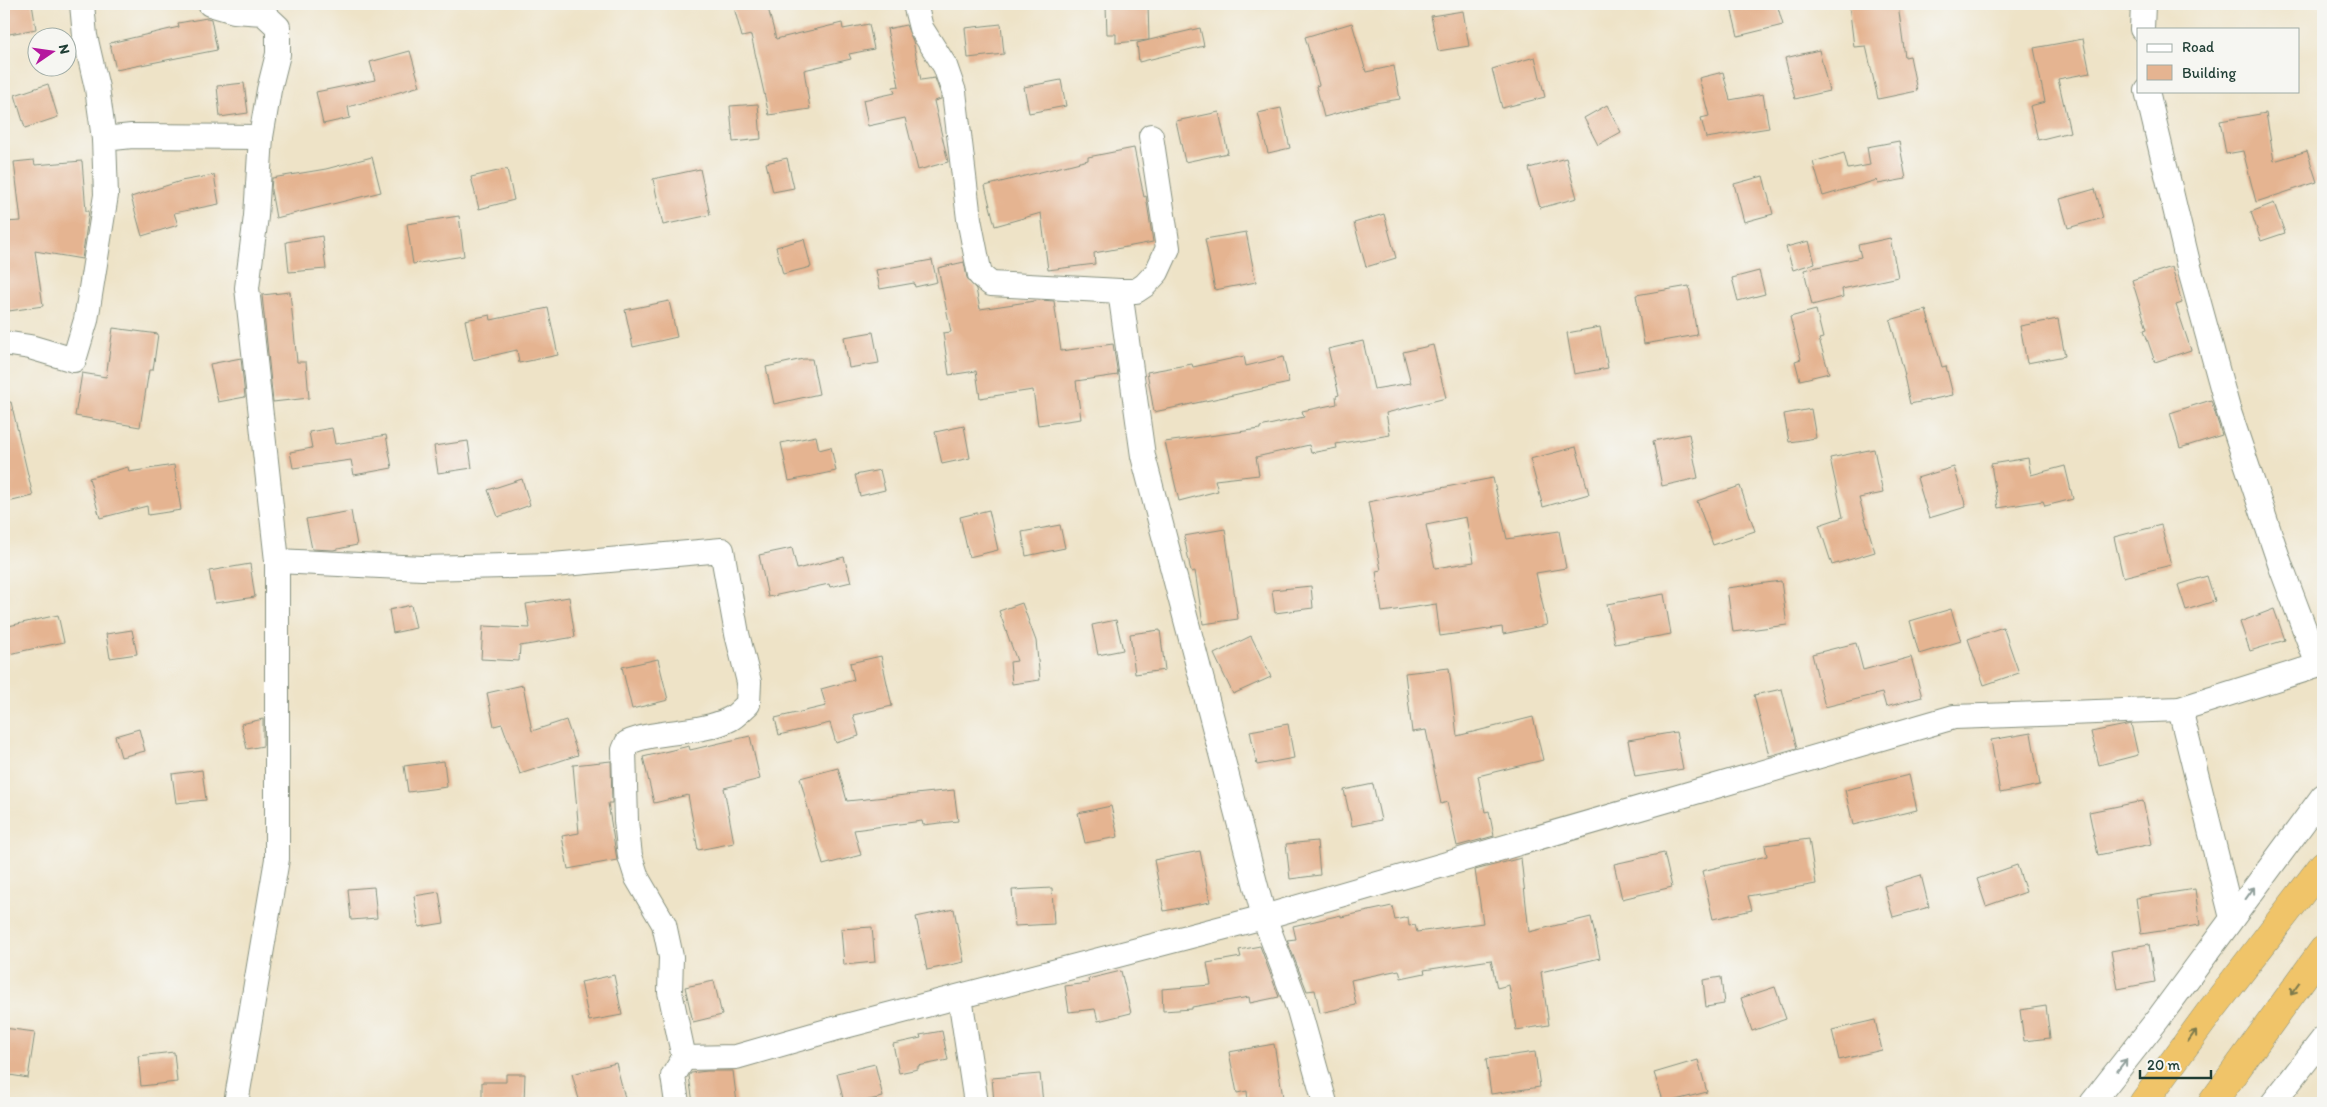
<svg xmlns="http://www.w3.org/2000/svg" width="2327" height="1107" font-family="Itim,sans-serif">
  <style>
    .building { fill: #e5b491; fill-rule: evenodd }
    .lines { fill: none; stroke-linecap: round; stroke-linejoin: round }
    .minor-casing { stroke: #86907e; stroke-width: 26 }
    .highway-casing { stroke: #86907e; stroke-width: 29 }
    .minor { stroke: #fff; stroke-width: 24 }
    .highway { stroke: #f0c469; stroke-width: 28 }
    .oneway { stroke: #8f9e9a }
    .oneway2 { stroke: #7d7a4c }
  </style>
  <rect width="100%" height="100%" fill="#f6f6f2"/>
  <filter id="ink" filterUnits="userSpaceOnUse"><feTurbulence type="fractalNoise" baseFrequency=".02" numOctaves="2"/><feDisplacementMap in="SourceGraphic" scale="10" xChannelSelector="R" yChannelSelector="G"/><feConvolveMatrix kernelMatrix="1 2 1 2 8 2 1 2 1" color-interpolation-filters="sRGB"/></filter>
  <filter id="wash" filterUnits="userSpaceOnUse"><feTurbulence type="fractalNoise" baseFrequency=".0096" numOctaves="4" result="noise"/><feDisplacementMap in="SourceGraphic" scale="20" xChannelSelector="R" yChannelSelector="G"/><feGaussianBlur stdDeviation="1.12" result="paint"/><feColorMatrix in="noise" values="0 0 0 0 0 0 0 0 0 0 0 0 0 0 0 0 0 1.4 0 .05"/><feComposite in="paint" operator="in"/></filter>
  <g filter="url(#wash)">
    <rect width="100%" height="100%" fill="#eee3c7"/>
    <g id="blocks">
      <g class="building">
        <path d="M4 4H32L36 29 4 35Z"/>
        <path d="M733 4H767L776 39 842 23 843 29 869 24 874 49 849 54 851 59 804 70 810 109 769 115 751 35 742 37Z"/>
        <path d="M1148 4 1149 40 1116 43V34H1107L1106 6Z"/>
        <path d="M1730 4H1777L1783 25 1738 36Z"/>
        <path d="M1849 4H1898L1905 57 1910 56 1917 91 1878 99 1866 46 1854 47Z"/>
        <path d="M1463 11 1469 46 1438 51 1431 16Z"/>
        <path d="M207 18 211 19 217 50 116 70 110 43 179 27 178 23Z"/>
        <path d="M1352 23 1366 72 1394 66 1400 99 1375 103 1324 117 1316 86 1319 85 1305 37Z"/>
        <path d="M1001 24 1004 54 968 58 965 28Z"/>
        <path d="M906 25 913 41 921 80 935 78 941 95V99L934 101 948 162 918 170 905 118 868 126 863 100 895 93 893 87 899 86 887 29Z"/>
        <path d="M1200 28 1204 46 1139 62 1137 43Z"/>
        <path d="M2083 39 2090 73 2058 79 2070 132 2038 140 2030 106 2045 102 2034 48Z"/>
        <path d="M1819 50 1829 91 1795 99 1785 58Z"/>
        <path d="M410 51 420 86 348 107 350 118 323 124 316 92 375 80 370 62Z"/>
        <path d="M1535 57 1545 97 1502 108 1492 69Z"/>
        <path d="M1723 72 1730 100 1763 94 1769 128 1706 138 1701 118 1709 116 1699 78Z"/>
        <path d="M1061 80 1066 106 1029 113 1024 87Z"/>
        <path d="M244 83 248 113 220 117 217 86Z"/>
        <path d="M48 84 58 117 25 128 15 95Z"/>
        <path d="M758 104 761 139 733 142 730 106Z"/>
        <path d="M1607 105 1621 132 1598 145 1584 118Z"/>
        <path d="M1281 108 1290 148 1268 153 1258 113Z"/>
        <path d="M1219 112 1228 153 1185 162 1176 121Z"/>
        <path d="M2266 113 2274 161 2307 151 2317 182 2256 202 2243 151 2226 154 2220 121Z"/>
        <path d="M1899 141 1906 179 1878 184 1877 180 1823 196 1813 162 1844 153 1848 169 1870 165 1867 147Z"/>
        <path d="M1134 148 1144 197 1146 196 1153 242 1094 253 1095 264 1048 270 1041 213 995 226 985 186 1088 160V157Z"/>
        <path d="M372 157 381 192 276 218 271 190 272 178 326 169Z"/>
        <path d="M787 158 794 188 773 192 766 163Z"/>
        <path d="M1566 158 1577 198 1540 208 1529 168Z"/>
        <path d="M34 160 35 165 82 161 86 211H89L82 259 35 251 43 306 9 311 4 276 7 275 4 222 21 221 14 162Z"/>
        <path d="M507 169 514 200 479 209 471 177Z"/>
        <path d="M700 169 710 215 663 225 653 179Z"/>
        <path d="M214 175 219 204 174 213 178 225 142 236 131 197 181 181Z"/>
        <path d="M1763 176 1773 214 1744 222 1734 184Z"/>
        <path d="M2095 189 2103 218 2068 228 2060 199Z"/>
        <path d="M2274 203 2285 233 2261 241 2251 212Z"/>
        <path d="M1384 214 1396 258 1366 267 1354 223Z"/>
        <path d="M459 216 464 256 413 264 407 224Z"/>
        <path d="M1246 232 1256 282 1215 290 1205 239Z"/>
        <path d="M322 236 326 269 289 272 286 242Z"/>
        <path d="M1890 238 1898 277 1842 289 1843 297 1812 305 1804 270 1861 257 1858 245Z"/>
        <path d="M804 239 811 267 783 274 776 247Z"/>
        <path d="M1809 241 1815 263 1793 270 1786 247Z"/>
        <path d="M932 260 937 282 915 287 914 283 880 289 876 270Z"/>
        <path d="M964 262 967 278 976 289 980 309 1041 300 1054 301 1061 351 1113 344 1118 375 1076 381 1081 419 1038 425 1033 390 980 398 976 371 949 375 943 333 951 332 938 268Z"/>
        <path d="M2172 267 2182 303 2176 305 2191 350 2155 362 2144 330 2147 329 2132 280Z"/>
        <path d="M1759 271 1765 294 1738 301 1732 278Z"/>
        <path d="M1689 286 1697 335 1644 344 1636 295Z"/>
        <path d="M290 292 297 362H306L309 398 273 402 262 295Z"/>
        <path d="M669 301 677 337 633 347 625 310Z"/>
        <path d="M548 308 558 355 519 363 517 350 473 360 465 320 490 315 491 320Z"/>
        <path d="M1816 310 1823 338 1819 339 1829 373 1800 380 1795 361 1801 359 1790 317Z"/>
        <path d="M1926 310 1942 367 1946 366 1953 395 1910 404 1904 376 1905 375 1890 320Z"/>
        <path d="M2058 319 2065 356 2027 363 2020 326Z"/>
        <path d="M1600 327 1608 368 1574 374 1567 333Z"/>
        <path d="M113 328 158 334 153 370H149L140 427 75 416 82 373 106 377Z"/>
        <path d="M873 332 879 363 849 368 844 337Z"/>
        <path d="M1363 341 1374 389 1411 383 1403 352 1433 345 1446 398 1386 413 1390 435 1336 444 1337 448 1311 453 1309 445 1256 457 1259 475 1215 480 1218 491 1179 501 1165 442 1260 429V427L1304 417 1302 411 1337 404 1336 396 1339 395 1328 349Z"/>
        <path d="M1244 356 1246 366 1283 357 1289 383 1154 412 1147 372 1192 364 1193 367Z"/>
        <path d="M241 358 245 397 218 402 210 364Z"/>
        <path d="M803 359H812L819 394 774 404 766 367Z"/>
        <path d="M2211 400 2222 435 2180 448 2170 413Z"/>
        <path d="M11 402 33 496 4 503V403Z"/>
        <path d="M1811 409 1816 438 1789 442 1784 414Z"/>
        <path d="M964 426 970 458 942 464 935 432Z"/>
        <path d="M332 428 335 444 386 435 392 468 354 475 351 460 293 468 290 452 312 448 309 432Z"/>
        <path d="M1689 434 1698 478 1662 486 1653 441Z"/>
        <path d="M816 436 819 450 831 447 836 471 789 481 781 443Z"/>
        <path d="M468 441 472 468 438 473 434 446Z"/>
        <path d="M1576 447 1589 494 1543 507 1530 459Z"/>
        <path d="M1874 449 1883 493 1859 498 1875 552 1832 565 1819 525 1843 517 1830 458Z"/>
        <path d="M2028 458 2031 475 2065 466 2073 499 2045 506 2043 501 1998 508 1991 464Z"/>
        <path d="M174 465 181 510 148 515 147 506 100 518 89 478 128 467 129 472Z"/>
        <path d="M1954 467 1966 507 1929 518 1917 478Z"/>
        <path d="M880 470 885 490 860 496 855 475Z"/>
        <path d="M1493 478 1507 539 1559 531 1566 568 1536 573 1547 625 1503 634 1502 627 1440 636 1436 604 1382 612 1376 571 1381 570 1368 502ZM1466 517 1474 562 1435 568 1426 525Z"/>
        <path d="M522 479 530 505 498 517 488 490Z"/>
        <path d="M1740 486 1755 531 1713 545 1697 501Z"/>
        <path d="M989 510 998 550 969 557 960 517Z"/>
        <path d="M351 511 357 545 333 550 312 549 306 519Z"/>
        <path d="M1060 525 1065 548 1026 556 1022 532Z"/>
        <path d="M2161 525 2171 565 2123 577 2114 537Z"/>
        <path d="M1225 529 1238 619 1203 624 1195 571 1191 572 1184 536Z"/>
        <path d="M792 548 797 569 844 557 851 582 830 587 829 584 768 597 759 555Z"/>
        <path d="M250 564 255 597 215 603 209 571Z"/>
        <path d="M2207 576 2215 601 2186 610 2178 585Z"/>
        <path d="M1781 581 1787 625 1733 632 1727 588Z"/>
        <path d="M1311 586 1313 608 1275 613 1272 590Z"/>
        <path d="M1664 594 1671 634 1615 644 1607 604Z"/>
        <path d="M569 597 575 637 520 646 519 661 481 659 483 626 530 628 526 604Z"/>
        <path d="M1022 603 1036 641 1040 680 1012 684 1010 662 1017 661 999 611Z"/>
        <path d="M411 605 416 628 393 633 389 610Z"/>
        <path d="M1951 609 1961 641 1919 654 1910 621Z"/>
        <path d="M2274 609 2285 640 2250 651 2240 622Z"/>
        <path d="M58 615 64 642 4 655V627Z"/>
        <path d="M1116 620 1123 650 1098 655 1092 625Z"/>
        <path d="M2003 627 2019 673 1984 685 1968 639Z"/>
        <path d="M132 630 137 654 110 658 106 634Z"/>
        <path d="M1160 630 1165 670 1135 674 1130 634Z"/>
        <path d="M1251 636 1271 677 1233 694 1214 654Z"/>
        <path d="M1856 643 1863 670 1911 657 1922 697 1886 707 1882 693 1825 707 1812 654Z"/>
        <path d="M881 656 892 706 853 715 859 736 836 743 830 723 779 735 775 718 826 706 821 689 854 680 850 663Z"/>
        <path d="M658 659 668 700 632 709 622 667Z"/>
        <path d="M1449 668 1457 736 1533 717 1543 760 1478 776 1485 812 1489 811 1494 836 1457 846 1447 802 1441 804 1426 730 1412 732 1405 673Z"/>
        <path d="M523 685 532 731 566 720 578 755 520 774 502 724 494 726 487 693Z"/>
        <path d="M1782 689 1797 748 1769 756 1754 695Z"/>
        <path d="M263 719V746L247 749 241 724Z"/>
        <path d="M1288 724 1294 758 1257 765 1250 731Z"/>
        <path d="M2131 724 2138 755 2099 765 2091 732Z"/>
        <path d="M139 729 145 751 121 757 115 736Z"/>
        <path d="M1676 732 1683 769 1635 777 1628 740Z"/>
        <path d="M2031 733 2040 785 2000 793 1991 740Z"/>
        <path d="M750 736 760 779 724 788 734 843 698 850 688 795 654 803 643 757 689 746 690 750Z"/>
        <path d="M444 761 447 787 408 792 404 766Z"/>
        <path d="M611 761 612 803H608L617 860 568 869 562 836 579 833 573 765Z"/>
        <path d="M838 768 847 801 954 790 958 821 923 825 922 821 854 830 861 855 823 865 800 778Z"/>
        <path d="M202 770 206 800 176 803 172 774Z"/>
        <path d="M1909 775 1917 810 1853 825 1845 790Z"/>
        <path d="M1373 784 1381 820 1352 826 1344 790Z"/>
        <path d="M2143 801 2152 844 2098 855 2089 812Z"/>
        <path d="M1111 806 1118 837 1085 843 1078 813Z"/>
        <path d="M1809 839 1816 884 1748 896 1752 910 1713 919 1702 871 1767 856 1765 845Z"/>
        <path d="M1317 841 1320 875 1290 879 1286 844Z"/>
        <path d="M1200 851 1210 902 1164 911 1154 860Z"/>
        <path d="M1664 853 1672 887 1622 899 1614 864Z"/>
        <path d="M1521 858 1529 932 1591 917 1600 958 1541 972 1549 1025 1516 1030 1509 985 1497 988 1491 960 1424 970 1425 973 1401 978 1399 970 1351 980 1356 1005 1320 1013 1315 990 1307 991 1287 940 1296 939 1293 926 1341 915V917L1392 906 1395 920 1408 917 1409 926 1415 925 1417 932 1483 923 1475 870Z"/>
        <path d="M2017 865 2026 892 1986 906 1977 879Z"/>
        <path d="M1921 875 1929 907 1893 917 1884 886Z"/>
        <path d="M374 887 377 918 351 920 348 889Z"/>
        <path d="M1052 888 1054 924 1015 926 1012 890Z"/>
        <path d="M2195 889 2200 925 2141 934 2136 898Z"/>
        <path d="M439 892 444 923 419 927 414 896Z"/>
        <path d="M954 909 964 962 927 970 916 917Z"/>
        <path d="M872 927 875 962 844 965 841 929Z"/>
        <path d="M2149 944 2155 982 2118 989 2111 951Z"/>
        <path d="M1260 946 1279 997 1250 1003 1249 997 1192 1007V1009L1163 1011 1162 989 1211 985 1207 963 1241 957 1239 950Z"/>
        <path d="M1121 971 1131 1013 1098 1021 1095 1009 1069 1012 1065 986 1089 983 1088 979Z"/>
        <path d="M614 975 622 1015 589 1021 581 982Z"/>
        <path d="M1721 977 1724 1004 1706 1007 1703 980Z"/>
        <path d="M714 981 722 1015 693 1022 685 987Z"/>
        <path d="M1775 987 1786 1019 1752 1031 1741 998Z"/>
        <path d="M2046 1006 2050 1038 2024 1041 2020 1010Z"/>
        <path d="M1875 1020 1882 1050 1839 1060 1832 1030Z"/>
        <path d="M4 1028 35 1032 28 1078 4 1074Z"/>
        <path d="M942 1031 948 1060 918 1066V1069L899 1073 893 1044 921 1038 920 1035Z"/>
        <path d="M1274 1044 1284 1103H1248L1247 1091 1237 1093 1229 1052Z"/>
        <path d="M174 1052 177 1082 141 1086 138 1056Z"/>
        <path d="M1535 1052 1540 1087 1491 1094 1486 1059Z"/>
        <path d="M1698 1060 1707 1092 1664 1103 1654 1073Z"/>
        <path d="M616 1063 625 1098 603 1103H580L572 1074Z"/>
        <path d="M875 1064 883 1097 855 1103H844L837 1073Z"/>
        <path d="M707 1071H733L737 1103H693L689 1076 691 1073Z"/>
        <path d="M506 1074H525L524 1103H482V1082H506Z"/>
        <path d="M1040 1074 1043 1103H994L992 1078Z"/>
      </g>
    </g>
  </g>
  <g filter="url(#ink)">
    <use href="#blocks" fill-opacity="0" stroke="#86907e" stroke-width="1"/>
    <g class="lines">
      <g class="minor-casing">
        <g id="minor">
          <path d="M82 4 85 36 97 88 104 139"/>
          <path d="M210 4 234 11 263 13 278 27V54L269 90 261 137 256 216 247 288 277 561V859L236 1103"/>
          <path d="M915 4 921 28 945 66 954 92 969 219 980 275 991 284 1120 291"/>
          <path d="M2142 29 2143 4"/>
          <path d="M2147 91 2189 267 2228 409 2281 567 2318 665"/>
          <path d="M1151 136 1168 248 1157 272 1145 285 1136 291H1120L1143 456 1264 917 1299 1010 1325 1103"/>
          <path d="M4 343 30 347 74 360 86 320 106 195 104 139 132 136 261 137"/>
          <path d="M277 561 422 568 553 565 722 550 737 634 749 682 748 704C742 709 736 716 730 719 698 735 660 729 627 743L624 750 626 821 630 856 637 878 664 924 671 957 670 992 684 1058 673 1076 677 1103"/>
          <path d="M2180 709 2232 918"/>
          <path d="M960 997 976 1103"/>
          <path d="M684 1058 736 1057 834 1029 1264 917 1954 717 2180 709 2323 664"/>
          <path d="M2092 1103 2158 1019 2323 796"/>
          <path d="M2273 1103 2323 1039"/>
        </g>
      </g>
      <g class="highway-casing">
        <g id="highway">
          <path d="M2143 1103 2209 1013 2323 865"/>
          <path d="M2212 1103 2323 950"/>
        </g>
      </g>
      <use href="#minor" class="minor"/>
      <use href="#highway" class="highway"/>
    </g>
    <defs><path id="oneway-shaft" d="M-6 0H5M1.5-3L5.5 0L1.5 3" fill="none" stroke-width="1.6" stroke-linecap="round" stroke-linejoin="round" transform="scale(1.25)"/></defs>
    <g class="oneway">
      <use href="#oneway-shaft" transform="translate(2250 893) rotate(-54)"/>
      <use href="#oneway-shaft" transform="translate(2122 1065) rotate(-52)"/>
    </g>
    <g class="oneway2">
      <use href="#oneway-shaft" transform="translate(2295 989) rotate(126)"/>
      <use href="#oneway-shaft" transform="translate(2192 1036) rotate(-54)"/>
    </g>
  </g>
  <rect width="2327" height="1107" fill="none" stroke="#f6f6f2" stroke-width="20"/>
  <rect x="2137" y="28" width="162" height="65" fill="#f6f6f2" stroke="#a0aca6"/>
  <rect x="2147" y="44" width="25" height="8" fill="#ffffff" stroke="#a0aca6"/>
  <text x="2182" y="52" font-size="15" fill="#1f3d34">Road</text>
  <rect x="2147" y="65" width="25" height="15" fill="#e5b491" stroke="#a0aca6"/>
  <text x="2182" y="78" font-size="15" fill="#1f3d34">Building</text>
  <g transform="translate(52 52) rotate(77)"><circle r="24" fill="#f6f6f2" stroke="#a0aca6"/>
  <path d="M0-4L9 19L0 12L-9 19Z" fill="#b5179e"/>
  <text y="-8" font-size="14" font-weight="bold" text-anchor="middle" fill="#1f3d34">N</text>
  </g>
  <path d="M2140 1070v8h71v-8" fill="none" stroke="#1f3d34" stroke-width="2.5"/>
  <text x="2147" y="1070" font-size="15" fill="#1f3d34" stroke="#f6f6f2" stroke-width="4" paint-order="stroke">20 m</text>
</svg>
